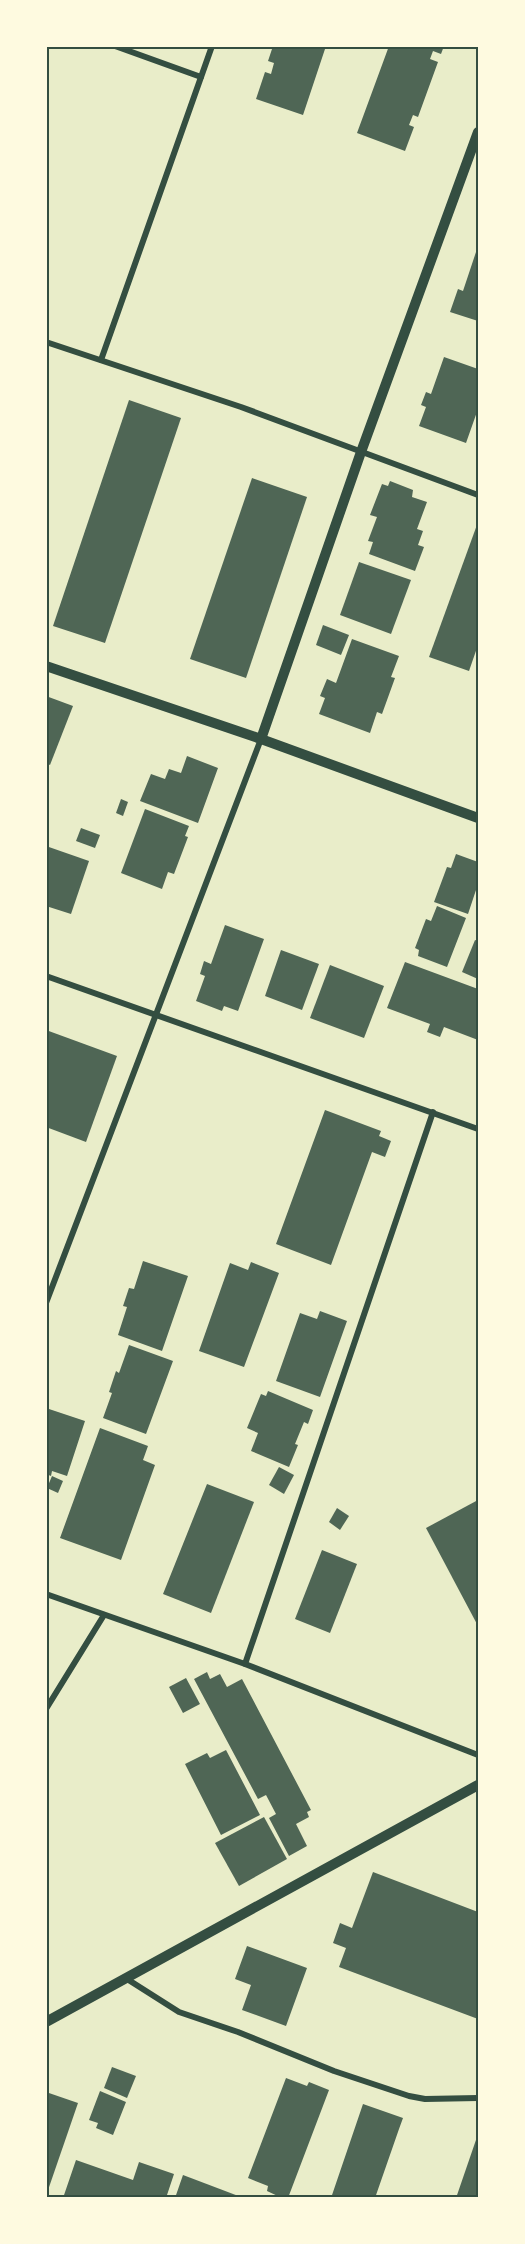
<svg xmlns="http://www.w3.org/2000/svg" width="525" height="2244" font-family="Montserrat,sans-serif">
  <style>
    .building { fill: #4f6655 }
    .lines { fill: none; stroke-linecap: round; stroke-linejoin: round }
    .minor { stroke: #344e41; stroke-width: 6 }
    .tertiary { stroke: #344e41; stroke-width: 10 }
    .neatline { fill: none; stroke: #344e41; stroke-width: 2 }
  </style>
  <rect width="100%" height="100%" fill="#e9edc9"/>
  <g class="building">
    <path d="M273 46H326L303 115 256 99 265 72 271 74 274 63 268 61Z"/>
    <path d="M389 46H444L441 54 433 51 430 59 438 62 418 117 413 115 409 125 414 127 405 151 357 133Z"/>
    <path d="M476 252 478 253V321L450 312 458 289 463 291Z"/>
    <path d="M444 357 478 369V409L466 443 419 426 426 407 421 405 426 392 431 394Z"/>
    <path d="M129 400 181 418 105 643 53 626Z"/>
    <path d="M252 478 307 497 246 678 190 659Z"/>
    <path d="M390 481 413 490 412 497 427 502 417 529 423 531 418 545 424 547 415 571 369 554 373 542 368 541 377 517 370 515 382 484 388 486Z"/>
    <path d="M478 522V645L469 671 429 657Z"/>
    <path d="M359 562 411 580 391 634 340 615Z"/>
    <path d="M323 625 349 635 341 655 316 645Z"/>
    <path d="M352 639 399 656 391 677 395 678 382 714 377 712 370 733 319 714 325 698 320 696 327 679 336 683Z"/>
    <path d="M46 696 73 706 50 765 46 763Z"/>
    <path d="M187 756 218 768 198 823 140 801 151 774 165 779 169 769 181 773Z"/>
    <path d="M121 799 128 802 123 816 116 813Z"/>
    <path d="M145 809 189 826 185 836 188 837 174 874 168 872 162 889 121 873Z"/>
    <path d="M81 828 100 835 95 848 76 841Z"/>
    <path d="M46 846 89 861 71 914 46 906Z"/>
    <path d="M456 854 478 862V884L468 914 434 902 447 867 451 868Z"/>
    <path d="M437 906 466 918 447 967 418 956 419 950 415 948 426 919 431 921Z"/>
    <path d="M225 925 264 939 238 1011 224 1006 222 1011 196 1001 205 976 200 974 204 961 211 964Z"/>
    <path d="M475 940 478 941V979L462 972Z"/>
    <path d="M281 950 319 964 302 1010 265 996Z"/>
    <path d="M405 962 478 989V1040L444 1027 440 1037 427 1032 430 1024 387 1008Z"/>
    <path d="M330 965 384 986 364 1038 310 1018Z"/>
    <path d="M46 1030 117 1056 86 1142 46 1127Z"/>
    <path d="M325 1110 381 1131 379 1136 391 1141 385 1157 372 1152 331 1265 276 1244Z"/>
    <path d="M143 1261 188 1276 162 1351 118 1335 127 1307 123 1306 129 1288 134 1289Z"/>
    <path d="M251 1262 279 1273 244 1367 199 1351 230 1263 248 1270Z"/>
    <path d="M320 1311 347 1321 320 1397 276 1381 300 1313 317 1319Z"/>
    <path d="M129 1345 173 1361 146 1434 103 1418 112 1393 109 1392 116 1371 119 1373Z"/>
    <path d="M268 1391 313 1410 308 1424 304 1422 295 1444 298 1445 289 1467 251 1451 258 1433 247 1428 261 1394 266 1396Z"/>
    <path d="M46 1408 85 1421 67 1476 52 1471 51 1476 46 1474Z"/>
    <path d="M100 1428 148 1446 143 1460 155 1465 121 1560 60 1538Z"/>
    <path d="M279 1467 294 1475 284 1494 269 1485Z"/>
    <path d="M52 1476 63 1481 58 1493 47 1488Z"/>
    <path d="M207 1484 254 1502 211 1613 163 1594Z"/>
    <path d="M478 1500V1626L426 1528Z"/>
    <path d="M337 1508 349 1516 340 1530 329 1522Z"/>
    <path d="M322 1550 357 1564 330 1633 295 1619Z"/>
    <path d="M207 1672 210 1679 220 1674 227 1687 242 1679 311 1810 307 1812 309 1817 296 1824 307 1846 289 1856 269 1818 276 1814 266 1795 258 1799 194 1679Z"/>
    <path d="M186 1678 200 1704 183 1713 169 1687Z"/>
    <path d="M226 1750 260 1815 221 1835 185 1764 207 1753 210 1758Z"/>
    <path d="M264 1817 287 1859 239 1886 215 1843Z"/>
    <path d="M373 1872 478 1912V2019L339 1967 346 1948 333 1943 340 1923 352 1928Z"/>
    <path d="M247 1946 307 1968 286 2026 242 2010 251 1985 235 1979Z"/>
    <path d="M112 2067 136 2076 127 2098 104 2088Z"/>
    <path d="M286 2078 307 2086 309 2082 329 2090 288 2198H282L267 2191 268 2186 248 2178Z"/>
    <path d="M100 2091 126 2102 113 2135 96 2128 98 2123 89 2120Z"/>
    <path d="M46 2092 78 2103 47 2193H46Z"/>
    <path d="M363 2104 403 2118 399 2129 375 2198H331Z"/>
    <path d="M478 2134V2198H456Z"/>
    <path d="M76 2160 133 2180 139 2162 174 2174 166 2198H63Z"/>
    <path d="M183 2175 241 2197V2198H175Z"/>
  </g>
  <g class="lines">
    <g class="minor">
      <path d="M115 46 201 77"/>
      <path d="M46 342 241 407 478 495"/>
      <path d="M101 360 212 46"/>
      <path d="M46 976 478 1129"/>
      <path d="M46 1303 261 739"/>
      <path d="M46 1594 245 1664 478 1755"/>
      <path d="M245 1664 433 1112"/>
      <path d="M46 1709 104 1615"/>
      <path d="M127 1979 179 2012 238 2032 334 2071 409 2096 425 2099 478 2098"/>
    </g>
    <g class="tertiary">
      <path d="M46 666 261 739 478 818"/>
      <path d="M261 739 361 452 478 132"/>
      <path d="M46 2022 478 1785"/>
    </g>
  </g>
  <rect width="525" height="2244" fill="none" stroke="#fefae0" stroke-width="96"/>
  <rect x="48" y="48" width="429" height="2148" class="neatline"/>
</svg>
